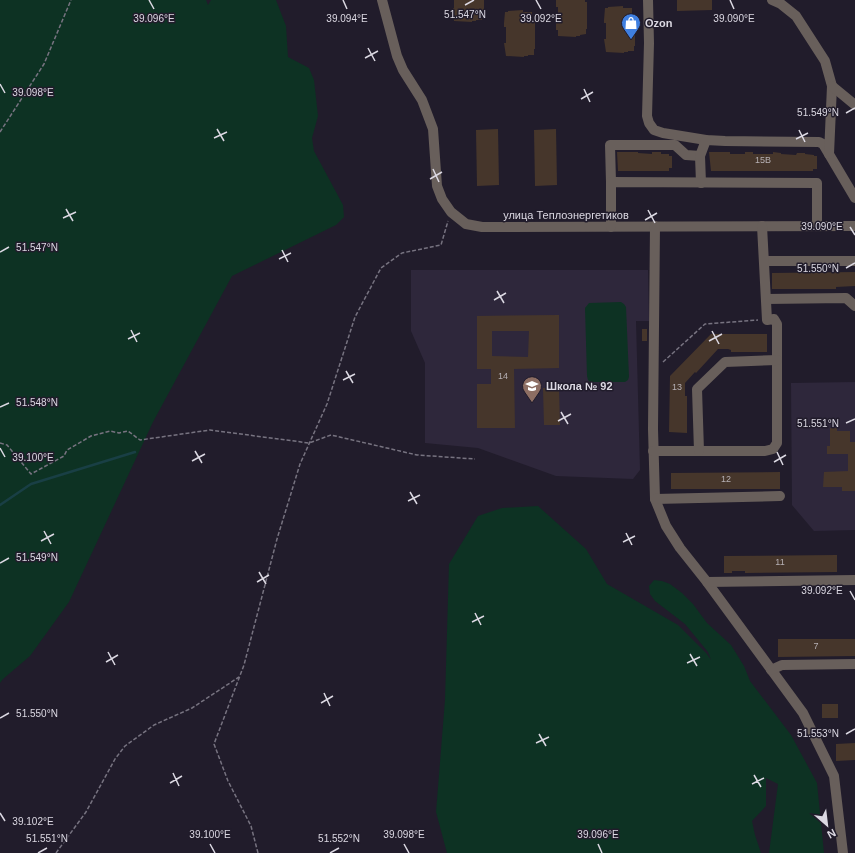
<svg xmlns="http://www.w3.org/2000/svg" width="855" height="853" font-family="Arial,sans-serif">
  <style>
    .built { fill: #2e273b }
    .green { fill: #0d3223 }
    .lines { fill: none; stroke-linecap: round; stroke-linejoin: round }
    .stream { stroke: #193f45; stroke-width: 2.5 }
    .building { fill: #46362b; fill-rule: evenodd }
    .path { stroke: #777380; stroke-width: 1.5; stroke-dasharray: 4 2; stroke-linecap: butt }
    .minor { stroke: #685f5b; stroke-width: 10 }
    .ticks { fill: none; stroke: #dbd8e2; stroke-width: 1.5 }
    .labels { text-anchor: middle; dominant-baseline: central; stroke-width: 3; stroke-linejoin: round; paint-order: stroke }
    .number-label { font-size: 9px; fill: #b6b0b4 }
    .poi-label { font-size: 11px; font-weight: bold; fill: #dbd8e2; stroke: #211c2b; text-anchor: start }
    .street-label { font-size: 11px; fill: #dbd8e2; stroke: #211c2b }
    .ticks-label { font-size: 10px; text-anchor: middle; fill: #dbd8e2; stroke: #211c2b; stroke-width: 3; stroke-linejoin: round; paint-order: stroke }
  </style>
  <rect width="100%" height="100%" fill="#211c2b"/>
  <g class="built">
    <path d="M411 270H648L649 321H636L640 470 633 479 556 476 478 448 425 443V363L411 331Z"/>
    <path d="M855 382V530L814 531 792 505 791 383Z"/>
  </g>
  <g class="green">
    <path d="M0 0H206L208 5 211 0H276L286 26 288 57 309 68 314 80 318 116 312 138 314 151 343 205 344 217 336 225 232 276 153 422 69 602 30 656 3 679 0 683Z"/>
    <path d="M621 302 624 304 626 307 629 377 628 380 625 382H590L588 380 587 376 585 308 589 303Z"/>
    <path d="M538 506 586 549 607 584 678 625 707 654 711 660 708 652 685 624 655 601 650 594 649 586 654 580 662 581 670 584 682 593 693 604 707 623 731 645 744 666 750 681 791 735 817 783 824 853H769L778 784 766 778V806L752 821 755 835 761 853H447L436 812 445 700 449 564 478 516 502 508Z"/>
  </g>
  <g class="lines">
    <path class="stream" d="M0 505 31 484 135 452"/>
  </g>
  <g class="building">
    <path d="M454 0H484V14H482V20H476V21H472V22L454 21 453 8H454Z"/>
    <path d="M556 0H585V2H587V29H586V34L580 35V36H576V37L558 36V30H556V22H558V7H556Z"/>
    <path d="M677 0H712V10L677 11Z"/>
    <path d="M623 6V8H632V16H633V18H635V46H634V51H628V52H624V53L606 52 604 39H606V23H604V20L605 8H608V7Z"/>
    <path d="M523 10V12H532V20H533V22H535V49H534V55H528V56H524V57L506 56 504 43H506V27H504V23L505 12H508V11Z"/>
    <path d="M498 129 499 185 477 186 476 130Z"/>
    <path d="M556 129 557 185 535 186 534 130Z"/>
    <path d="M617 152H638V153L652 154V152H661V154H669V156H672V168H669V171H618Z"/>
    <path d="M709 152H730V154H745V152H753V154H773V152L781 153V154L796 155 797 153H805V154L814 155V156H817V169H813V171H711Z"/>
    <path d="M855 272V286L836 287V289H772V273Z"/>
    <path d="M559 315V368L514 369 515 428H477V384H491V369H477V316ZM492 331H529L528 357 492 356Z"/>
    <rect x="642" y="329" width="5" height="12"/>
    <path d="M711 334H767V352H731V350L728 349H718L696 373 695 372 685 383V396H687V433L669 432 670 376Z"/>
    <path d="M543 388H559L560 425H544Z"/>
    <path d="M830 428H837V431H850V442H855V491H842V487H823L824 472 848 471V454H827V446H830Z"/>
    <path d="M780 472V489H671V473Z"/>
    <path d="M837 555V572L745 573V571H732V573H724V556Z"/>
    <path d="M778 639H855V656L778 657Z"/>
    <rect x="822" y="704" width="16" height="14"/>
    <path d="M855 743V760L836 761V744Z"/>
  </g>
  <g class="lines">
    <g class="path">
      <path d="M0 132 44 64 71 0"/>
      <path d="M663 362 705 324 758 320"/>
      <path d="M0 443 7 445 31 474 64 456 67 450 91 436 110 431 119 433 128 431 140 440 210 430 309 443 331 435 417 455 475 459"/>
      <path d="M56 853 86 812 115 759 125 746 154 725 192 708 239 677"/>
      <path d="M258 853 251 826 228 781 214 744 244 665 277 539 300 464 327 404 355 317 381 268 402 253 441 245 448 221"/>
    </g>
    <g class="minor">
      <path d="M382 0 397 56 403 70 422 100 433 129 437 186 442 199 451 212 466 224 482 227 855 226"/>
      <path d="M648 0 649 43 647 116 649 123 654 130 663 133 706 140 725 141 819 142 823 144 855 198"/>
      <path d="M772 0 781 4 796 16 825 61 832 86 829 154"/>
      <path d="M832 86 855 105"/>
      <path d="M611 182 610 145H675L686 155 700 156"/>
      <path d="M701 183 700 156 706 140"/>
      <path d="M655 226 653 429 655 499 666 526 680 548 707 582 803 713 834 776 843 853"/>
      <path d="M611 227V182L817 183V226"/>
      <path d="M764 261H855"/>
      <path d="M766 299 846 298 855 306"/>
      <path d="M653 451H765L773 449 777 443V324L774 319 767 320 762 226"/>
      <path d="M699 451 697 389 725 362 777 360"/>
      <path d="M655 499 780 496"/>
      <path d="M707 582 855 580"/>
      <path d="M771 670 782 665 855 664"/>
    </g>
  </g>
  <path class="ticks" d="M149 0 154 9M343 0 347 9M536 0 541 9M730 0 734 9M465 5 474 0M368 48 375 61M365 58 378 51M0 84 5 93M584 89 590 102M581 99 593 92M846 113 855 108M217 129 224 141M799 130 805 142M214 138 227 132M796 139 808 133M433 169 439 182M430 179 442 172M66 209 73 221M648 210 655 223M63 218 76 212M645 220 657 213M850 227 855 235M282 250 288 262M0 252 9 247M279 259 291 253M846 268 855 263M497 291 504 303M494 300 506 293M131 330 137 342M712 331 719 344M128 339 140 333M709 341 722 334M346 371 353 383M343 380 355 374M0 407 9 403M561 412 568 424M558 421 571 414M846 423 855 419M0 448 5 457M195 451 202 463M777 452 783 465M192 461 205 454M774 462 786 455M410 492 417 504M408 501 420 495M44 531 51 544M626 533 632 545M41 541 54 534M623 542 635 536M0 563 9 558M259 572 266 584M257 582 269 575M850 591 855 600M475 613 481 625M472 622 484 616M108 652 115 665M690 654 697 666M106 662 118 655M687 663 700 657M324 693 330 706M321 703 333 696M0 718 9 713M539 734 546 746M846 734 855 729M536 743 549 737M173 773 179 786M754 775 761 787M170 783 182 776M752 784 764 778M0 813 5 821M210 844 215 853M404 844 409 853M598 844 602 853M38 853 47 848M330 853 339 848"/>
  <defs>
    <g id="shop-pin" transform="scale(1)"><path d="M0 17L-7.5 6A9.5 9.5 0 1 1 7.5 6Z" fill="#3f7fe0" stroke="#211c2b"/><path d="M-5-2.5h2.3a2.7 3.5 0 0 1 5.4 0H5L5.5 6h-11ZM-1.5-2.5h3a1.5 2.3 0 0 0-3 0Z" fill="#fff"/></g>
    <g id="school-pin" transform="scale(1)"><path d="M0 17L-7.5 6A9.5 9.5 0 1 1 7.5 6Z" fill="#8d6e63" stroke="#211c2b"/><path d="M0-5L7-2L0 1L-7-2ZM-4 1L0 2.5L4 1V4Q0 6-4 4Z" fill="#fff"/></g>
  </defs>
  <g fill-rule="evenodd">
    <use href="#shop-pin" x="631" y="23"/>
    <use href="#school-pin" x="532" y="386"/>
  </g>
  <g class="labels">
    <g class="number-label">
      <text x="763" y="160">15В</text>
      <text x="503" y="376">14</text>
      <text x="677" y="387">13</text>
      <text x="726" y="479">12</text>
      <text x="780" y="562">11</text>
      <text x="816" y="646">7</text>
    </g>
    <g class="poi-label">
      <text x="645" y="23">Ozon</text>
      <text x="546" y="386">Школа № 92</text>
    </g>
    <g class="street-label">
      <text x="566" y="215">улица Теплоэнергетиков</text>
    </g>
  </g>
  <g class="ticks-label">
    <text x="465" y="18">51.547°N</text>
    <text x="154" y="22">39.096°E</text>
    <text x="347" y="22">39.094°E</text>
    <text x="541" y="22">39.092°E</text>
    <text x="734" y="22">39.090°E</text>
    <text x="33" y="96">39.098°E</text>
    <text x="818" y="116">51.549°N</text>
    <text x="822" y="230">39.090°E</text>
    <text x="37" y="251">51.547°N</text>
    <text x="818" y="272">51.550°N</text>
    <text x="37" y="406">51.548°N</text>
    <text x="818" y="427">51.551°N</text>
    <text x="33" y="461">39.100°E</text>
    <text x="37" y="561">51.549°N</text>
    <text x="822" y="594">39.092°E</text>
    <text x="37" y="717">51.550°N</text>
    <text x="818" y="737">51.553°N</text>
    <text x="33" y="825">39.102°E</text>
    <text x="210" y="838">39.100°E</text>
    <text x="404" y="838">39.098°E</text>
    <text x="598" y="838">39.096°E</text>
    <text x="47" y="842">51.551°N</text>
    <text x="339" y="842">51.552°N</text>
  </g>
  <g transform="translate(827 825) rotate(152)" stroke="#211c2b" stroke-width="3" paint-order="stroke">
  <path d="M0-3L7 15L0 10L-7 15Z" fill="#dbd8e2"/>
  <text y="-6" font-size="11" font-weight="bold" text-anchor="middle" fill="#dbd8e2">N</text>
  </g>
</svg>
